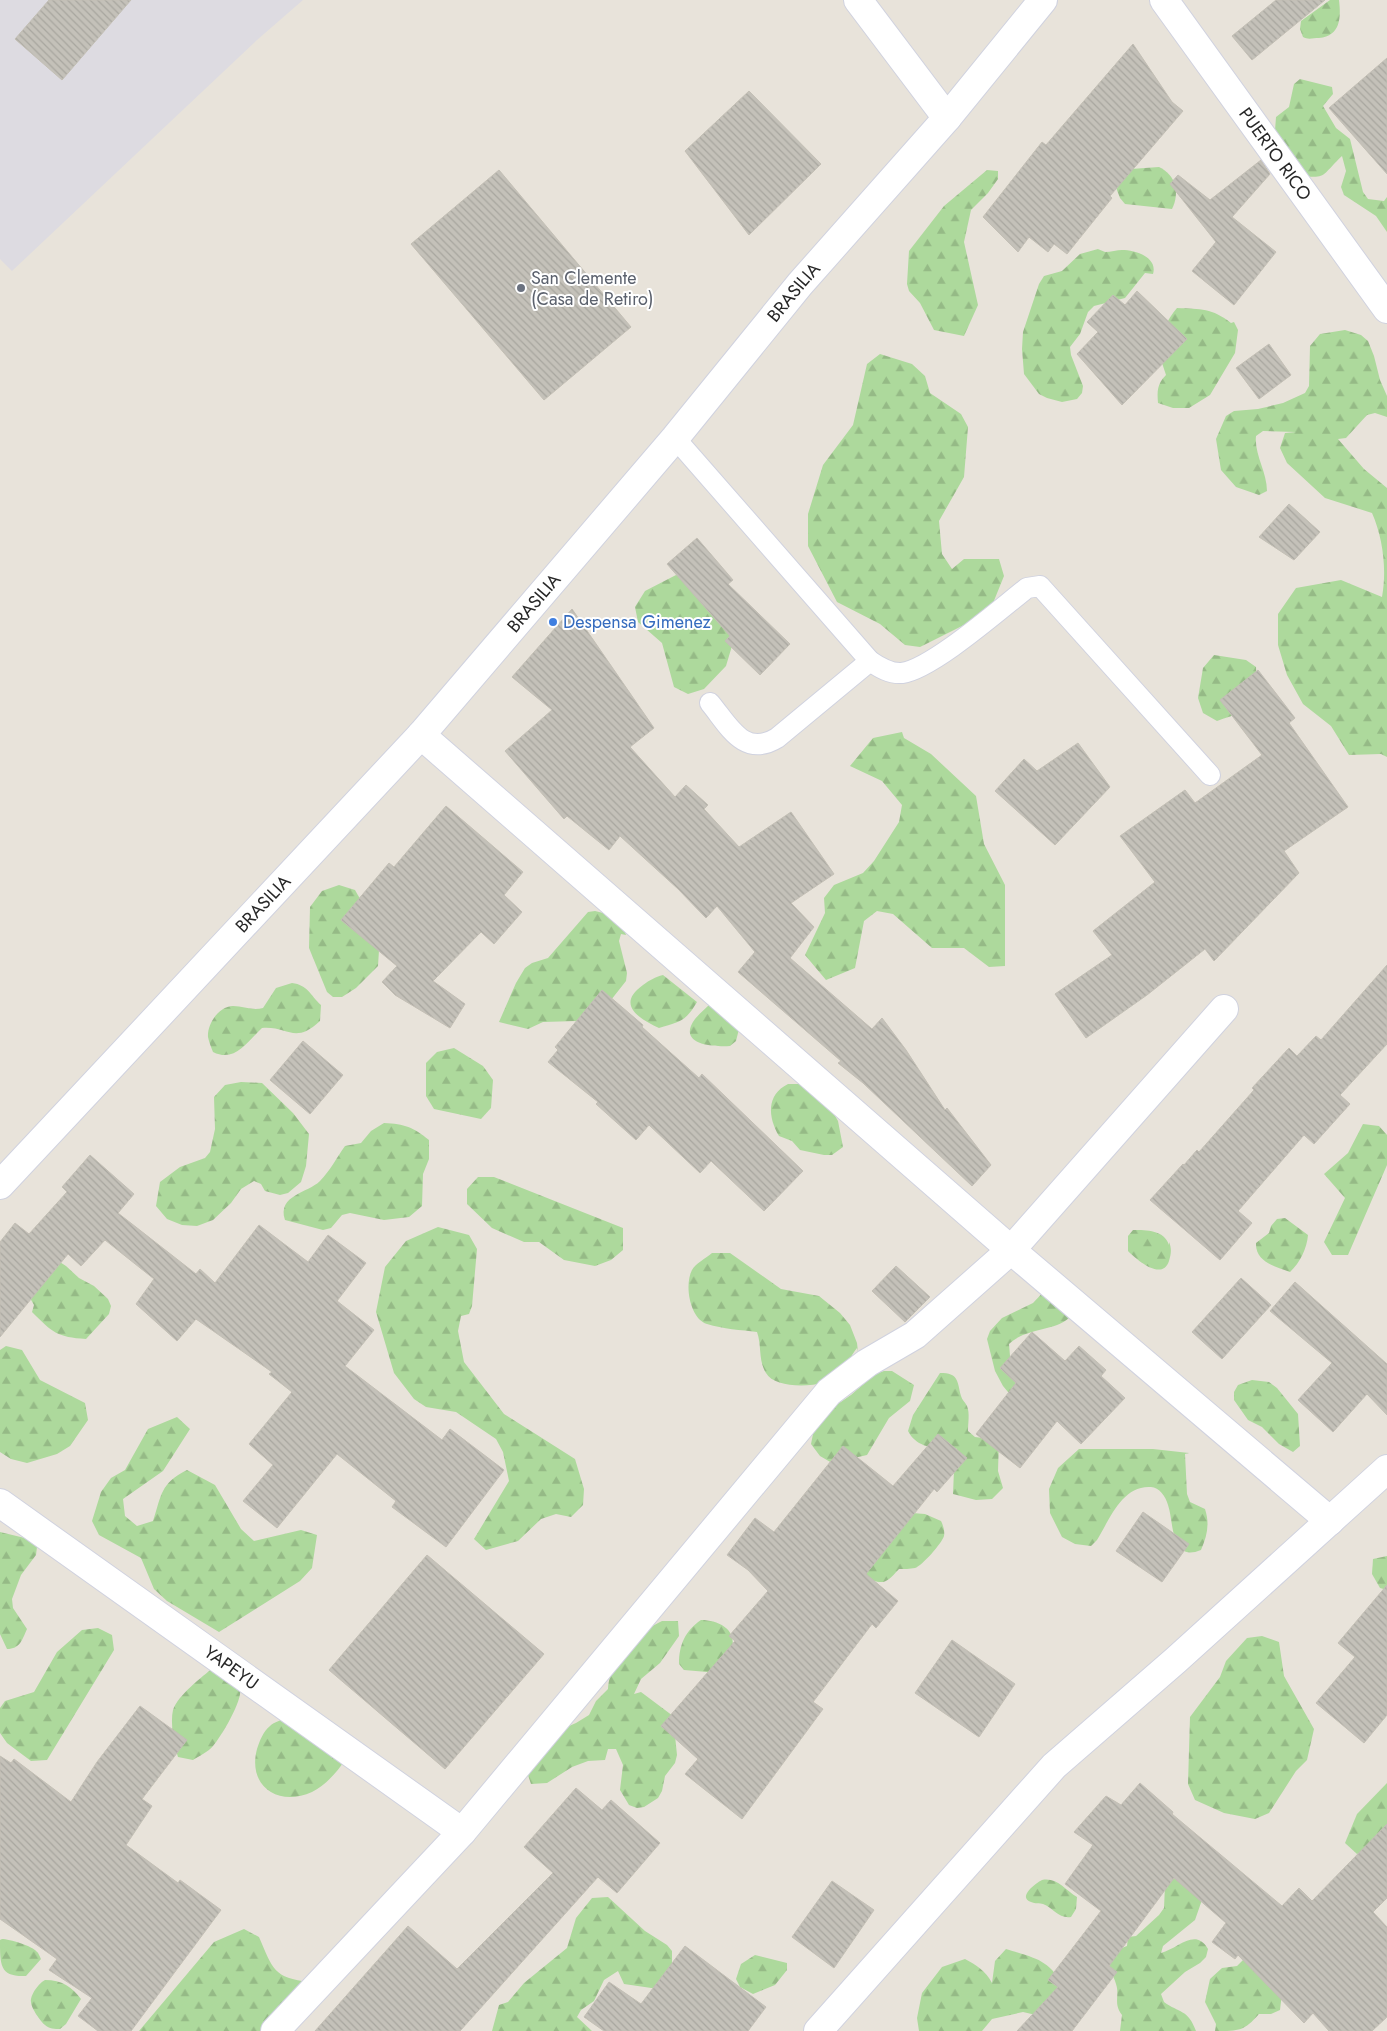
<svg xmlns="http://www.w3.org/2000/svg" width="1387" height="2031" font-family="Jost,sans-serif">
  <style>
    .industrial { fill: #dddbe1 }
    .forest { fill: url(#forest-firs) }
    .building { fill: url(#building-back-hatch); stroke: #c3bfb5 }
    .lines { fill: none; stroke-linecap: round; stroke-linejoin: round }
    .service-casing { stroke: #d0d2df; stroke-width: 22 }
    .minor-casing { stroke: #d0d2df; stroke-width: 30 }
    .service { stroke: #fff; stroke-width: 20 }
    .minor { stroke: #fff; stroke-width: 28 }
    .worship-dot { fill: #6b7280; stroke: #fff; stroke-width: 2 }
    .shop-dot { fill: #3f7fe0; stroke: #fff; stroke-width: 2 }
    .labels { text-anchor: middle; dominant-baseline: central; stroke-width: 4; stroke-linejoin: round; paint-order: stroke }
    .street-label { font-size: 18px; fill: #272727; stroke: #fff }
    .worship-label { font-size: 18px; fill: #5b616d; stroke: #fff; text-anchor: start }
    .shop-label { font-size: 18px; fill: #366cbe; stroke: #fff; text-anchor: start }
  </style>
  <defs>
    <pattern id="forest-firs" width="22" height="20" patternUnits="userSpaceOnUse" patternTransform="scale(1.25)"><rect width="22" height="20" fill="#add99c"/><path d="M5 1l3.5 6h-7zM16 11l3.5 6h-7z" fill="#95ba86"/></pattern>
    <pattern id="building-back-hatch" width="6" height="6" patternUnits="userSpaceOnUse" patternTransform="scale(1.25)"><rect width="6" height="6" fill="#c4c1b9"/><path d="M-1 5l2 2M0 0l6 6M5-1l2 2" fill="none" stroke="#a8a69f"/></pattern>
  </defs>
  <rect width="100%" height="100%" fill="#e8e3da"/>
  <path class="industrial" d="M0 0H303L257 40 12 271 0 259Z"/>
  <g class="forest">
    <path d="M1330 0H1339C1341 17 1341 36 1319 38 1313 38 1308 40 1303 37L1300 29 1301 21Z"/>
    <path d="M1300 79 1332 87 1333 94 1323 106 1336 128 1350 139 1363 192 1368 199 1384 201 1387 197V232L1376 216 1344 195 1341 187 1346 171 1342 156C1319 178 1328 179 1294 175L1274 144 1276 117 1289 107 1294 84Z"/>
    <path d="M1159 167C1176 175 1180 193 1172 209L1125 204 1120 198 1112 177 1117 170Z"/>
    <path d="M987 170 998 171V179L988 193 971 210 964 242 978 305 964 336 934 330 920 303 909 291 907 284 909 251 944 206Z"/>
    <path d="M1098 249C1098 249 1105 252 1105 252 1111 252 1117 250 1122 250 1135 250 1158 257 1153 274L1145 273 1125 298 1094 306 1088 312 1080 334 1070 347 1071 355 1083 386 1082 393 1077 399 1062 402 1047 398 1039 394 1024 374 1022 349 1023 332 1039 284 1044 276 1062 271 1080 254Z"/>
    <path d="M1177 308C1201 309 1212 308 1231 323L1234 322 1238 330 1235 353 1210 395 1189 408H1173L1158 403C1157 391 1157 384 1166 375 1164 368 1160 359 1160 352 1159 337 1167 319 1177 308Z"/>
    <path d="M1345 330 1361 335 1368 341 1374 356 1380 380 1387 396V417L1375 413 1367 415 1346 438 1338 439 1364 469 1387 488V757L1381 754 1349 755 1331 726 1303 704 1287 675 1278 645V614L1296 588 1341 580 1382 597C1387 570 1383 538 1372 513L1325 498 1287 463 1280 448 1285 433 1296 432 1263 431 1256 436C1254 454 1267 472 1267 491L1259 495 1236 487 1221 470 1216 439 1226 416 1234 411 1258 409 1283 403 1305 393 1309 386 1310 346 1320 334Z"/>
    <path d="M880 354 912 364 925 376 930 393 961 414 968 427 964 477 939 521 942 554 952 569 964 559H999L1004 576 991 608 978 618 920 647 905 645 880 624 837 602 808 546V514L823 465 853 425 867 364Z"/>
    <path d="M676 575 737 597 740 619 726 666 704 689 688 694 674 687 662 643 638 622 635 607 645 591Z"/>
    <path d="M1214 655 1246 660 1256 667C1258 710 1257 707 1217 721L1203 713 1198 698 1203 668Z"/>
    <path d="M902 732 904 738 931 754 976 796 984 844 1005 885V966L989 967 964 948H932L893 914 877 911 864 921 855 968 826 980 805 955 825 913 824 898 834 885 863 873 874 861 899 822 902 805 882 781 850 766 873 738Z"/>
    <path d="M339 885 355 890 380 934 378 966 356 988 342 997H333L327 992 309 948 310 907 322 891Z"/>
    <path d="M595 911C612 915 621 917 626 935L621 934 619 941 627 973 626 981 611 1000 577 1021 543 1022 528 1029 499 1022 516 983 525 968 532 963 548 958 588 912Z"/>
    <path d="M663 975 697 1002C686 1021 680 1022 659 1028 640 1019 615 1005 643 985 650 980 655 977 663 975Z"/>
    <path d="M292 983C308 985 310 995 321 1005L320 1021C294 1045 289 1026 262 1028 247 1042 235 1063 213 1052 211 1047 209 1042 208 1037 207 1024 219 1006 233 1006 244 1006 252 1011 263 1008L276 988Z"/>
    <path d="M712 1002 741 1021 736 1041 730 1046C714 1047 676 1045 695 1019 700 1013 707 1007 712 1002Z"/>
    <path d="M454 1048 483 1066 493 1080 491 1108 481 1119 434 1109 426 1096V1063L437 1052Z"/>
    <path d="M241 1082 262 1083 293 1113 309 1134 306 1166 301 1182 288 1193 280 1195 265 1191 261 1184 254 1181 241 1189 231 1203 213 1220 197 1226 182 1225 167 1219 156 1206 160 1182 180 1167 205 1158 210 1152 215 1129 214 1097 225 1085Z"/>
    <path d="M788 1084H801L834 1114 838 1121 843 1147 832 1155H824L800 1150 792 1141 779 1136C768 1117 766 1095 788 1084Z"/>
    <path d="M384 1123C405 1124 413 1127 429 1140V1159L423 1174 422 1206 409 1217 384 1220 350 1213 342 1215 331 1228 323 1230 285 1220C277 1195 308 1193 320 1181 330 1171 337 1157 345 1146L361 1143 371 1131Z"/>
    <path d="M1363 1124 1379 1126 1387 1135V1165L1348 1255H1332L1324 1242 1345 1198 1324 1174 1348 1153Z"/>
    <path d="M478 1177H494L623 1228V1250L611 1260 595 1266 564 1260 539 1242H524L492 1228 467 1204V1189Z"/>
    <path d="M1285 1218 1308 1235C1307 1248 1300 1263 1290 1272 1276 1267 1255 1262 1256 1243L1269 1233 1271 1226 1277 1219Z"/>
    <path d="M438 1227 469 1235 477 1249 472 1306 469 1314 461 1316 458 1331 464 1362 504 1414 575 1459 584 1489 583 1505 571 1517 556 1514 541 1519 518 1541 486 1550 474 1539 509 1481 503 1452 496 1439 456 1412 426 1407 414 1399 394 1373 376 1312 385 1267 406 1241Z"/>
    <path d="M1133 1230C1147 1230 1164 1230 1169 1245V1242C1172 1249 1171 1254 1169 1261 1162 1282 1136 1259 1128 1251V1236Z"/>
    <path d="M712 1253H730L781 1289 819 1296 840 1313 850 1325 857 1343 858 1352 857 1348C850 1356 847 1367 841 1374 828 1388 776 1391 766 1373 758 1360 762 1346 757 1332 741 1330 723 1329 707 1324 690 1319 684 1285 692 1270 695 1264 706 1258 712 1253Z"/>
    <path d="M52 1257 66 1266 79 1278 94 1286 108 1299 111 1306 109 1314 86 1339C57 1337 53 1333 32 1312L34 1305 30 1298Z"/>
    <path d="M1050 1285 1072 1315C1058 1332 1026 1327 1009 1344L1011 1368 1030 1384 1013 1398 1003 1386 995 1371 987 1339 990 1331 1002 1318 1033 1303Z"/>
    <path d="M6 1346 22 1350 40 1380 85 1403 88 1420 70 1446 57 1454 27 1463 11 1459 0 1452V1350Z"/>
    <path d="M884 1371H892L914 1385 910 1401 889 1418 867 1455 832 1463 820 1456 811 1444 814 1429 827 1417 832 1408 851 1395 875 1374Z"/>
    <path d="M940 1373C959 1373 957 1381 961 1396 962 1400 965 1402 967 1406 970 1413 968 1423 968 1431L975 1437 999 1440 998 1471 1003 1488 992 1499 976 1500 953 1494 954 1470 959 1454 956 1448C938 1449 917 1449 908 1431L913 1415Z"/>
    <path d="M1252 1380 1269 1382 1277 1388 1298 1414 1300 1446 1293 1452 1279 1444 1262 1427 1248 1420 1234 1400V1392L1238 1385Z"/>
    <path d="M177 1417 190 1429 163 1471 123 1499 125 1516 137 1526 153 1521C162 1494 160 1484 187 1470L215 1485 241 1529 254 1541 301 1530 317 1535 312 1568 300 1581 219 1632 167 1601 154 1589 141 1558 99 1535 92 1521 101 1492 111 1478 125 1470 148 1429Z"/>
    <path d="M1079 1449H1153L1189 1453 1185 1454 1187 1494 1190 1502 1205 1509C1210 1524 1207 1536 1201 1550 1170 1563 1174 1522 1168 1505 1166 1497 1159 1487 1151 1487 1122 1485 1110 1519 1097 1540L1091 1546 1075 1544 1062 1537 1050 1513 1049 1489 1058 1468Z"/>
    <path d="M912 1513 925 1514 941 1521C943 1525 945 1531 944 1536 942 1543 922 1566 915 1568 910 1569 904 1569 899 1569 883 1587 883 1583 861 1577Z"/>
    <path d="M0 1532 33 1540 37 1547 36 1555 21 1575 12 1599 13 1608 27 1629C22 1640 20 1649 7 1649L0 1634Z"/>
    <path d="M1387 1556V1590L1380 1588 1372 1574 1373 1559Z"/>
    <path d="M701 1620C717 1620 737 1628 732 1649 730 1657 723 1666 719 1673L684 1670 679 1664C679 1645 685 1631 701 1620Z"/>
    <path d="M662 1621H678L679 1636 660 1663 641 1679 634 1694 641 1692 673 1716 677 1755 675 1763 665 1776 662 1791 658 1798 644 1807 637 1808 629 1805 620 1790 623 1765 616 1749H608L605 1760 588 1761 572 1767 547 1783 531 1784 528 1775 537 1752 553 1733 576 1723 589 1715 596 1701 608 1689C609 1672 620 1648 634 1637 642 1630 653 1626 662 1621Z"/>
    <path d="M98 1628 112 1635 114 1650 47 1760 31 1761 7 1743 0 1733V1708L5 1701 34 1692 57 1652 82 1630Z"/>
    <path d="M1262 1636 1279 1642 1284 1676 1314 1729 1307 1760 1296 1771 1269 1813 1255 1819 1224 1813 1195 1800 1188 1784 1190 1717 1220 1677 1226 1661 1247 1638Z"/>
    <path d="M214 1667 240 1689C243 1700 221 1737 213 1746 208 1752 199 1756 193 1760L178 1757C174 1745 170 1722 173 1710 178 1695 202 1677 214 1667Z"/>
    <path d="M287 1717 345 1760C338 1771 325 1786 312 1792 279 1807 247 1787 257 1749 260 1740 263 1732 270 1726 274 1722 282 1720 287 1717Z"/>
    <path d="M1387 1783V1840L1357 1854 1345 1843 1357 1814Z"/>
    <path d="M1178 1874 1203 1897 1195 1920 1163 1946 1161 1953C1178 1949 1195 1927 1208 1949L1206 1957 1200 1963 1185 1972 1161 1994 1164 2002C1179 2013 1188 2009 1196 2031H1120L1122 2015C1113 2003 1120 1996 1116 1984 1114 1976 1106 1965 1110 1957 1113 1952 1122 1948 1127 1946L1128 1937 1136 1936 1159 1915 1164 1908 1165 1885Z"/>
    <path d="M1042 1880C1057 1877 1065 1890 1077 1897L1076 1909 1071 1917C1059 1919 1053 1908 1043 1904 1040 1903 1035 1904 1031 1902 1017 1897 1036 1883 1042 1880Z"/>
    <path d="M608 1897 645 1931 667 1945 672 1951V1968L665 1990 624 1984 618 1971 604 1980 594 2001 581 2010 577 2017 592 2031H492L499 2005 508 2002 524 1983 567 1948 576 1918 592 1898Z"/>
    <path d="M244 1929 259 1937C273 1969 273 1978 310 1982L278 2031H139L214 1942Z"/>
    <path d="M2 1939C9 1939 33 1946 37 1952 38 1952 41 1959 41 1959L26 1976C0 1977 0 1966 0 1940Z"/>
    <path d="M1006 1949C1041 1960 1046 1959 1067 1989L1053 2019 1023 2012 992 2019 982 2031H919L917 2018 922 1993 942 1967 965 1959C976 1965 986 1971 992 1983L995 1961Z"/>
    <path d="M1249 1954 1282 1993 1280 2010 1271 2014H1259C1244 2031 1240 2031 1215 2031L1216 2024 1205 2002 1210 1979 1222 1968 1237 1966Z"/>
    <path d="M755 1955 787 1963V1970L775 1985 753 1994 740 1987 736 1979 741 1964Z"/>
    <path d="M45 1980C62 1980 72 1987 81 1999L66 2024 60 2029C55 2029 49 2029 45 2025 41 2022 31 2008 31 2002 30 1995 39 1983 45 1980Z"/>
  </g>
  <g class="building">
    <path d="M49 0H131L62 80 15 39Z"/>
    <path d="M1276 0H1325L1252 60 1232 36Z"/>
    <path d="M1133 44 1172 102 1183 111 1110 196 1112 198 1067 254 1054 244 1048 252 1029 237 1018 252 983 217 1042 142 1046 145Z"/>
    <path d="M1387 58V174L1329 108Z"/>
    <path d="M749 91 821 164 749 235 685 151Z"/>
    <path d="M1261 160 1270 174 1232 217 1276 252 1234 305 1192 271 1216 242 1170 184 1178 175 1210 200Z"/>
    <path d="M499 170 631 327 544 400 411 244Z"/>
    <path d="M1137 291 1187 339 1122 405 1077 354 1098 332 1087 322 1113 295 1125 305Z"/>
    <path d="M1269 344 1291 375 1259 399 1236 368Z"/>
    <path d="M1289 504 1320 532 1294 560 1259 537Z"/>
    <path d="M697 538 733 580 728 584 790 644 760 675 725 641 730 636 667 564Z"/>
    <path d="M572 609 654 728 630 747 675 797 686 785 708 805 704 809 739 847 791 812 834 874 791 903 814 927 790 958 872 1029 882 1018 906 1050 945 1110 947 1108 991 1165 972 1186 863 1083 838 1063 841 1061 738 972 755 952 717 906 706 918 678 889 620 836 609 850 567 816 564 819 505 751 552 710 512 677Z"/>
    <path d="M1258 670 1295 718 1289 723 1348 807 1284 851 1299 873 1214 961 1205 949 1147 995 1086 1038 1055 994 1112 955 1093 931 1155 882 1120 836 1185 790 1195 803 1262 755 1220 700Z"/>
    <path d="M1078 743 1110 787 1055 845 995 791 1024 759 1037 771Z"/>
    <path d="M446 806 523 872 504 895 522 912 494 944 481 932 433 981 465 1004 450 1028 395 995 382 982 397 966 341 920 389 863 394 867Z"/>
    <path d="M1387 965V1044L1340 1095 1350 1104 1314 1144 1304 1135 1238 1211 1252 1223 1220 1260 1150 1200 1183 1164 1184 1165 1197 1150 1199 1152 1254 1090 1252 1088 1289 1048 1297 1056 1316 1036 1321 1040Z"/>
    <path d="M602 990 643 1025 642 1027 699 1078 702 1074 803 1171 764 1211 711 1161 700 1173 649 1125 636 1140 596 1104 598 1102 548 1062 558 1050 555 1047Z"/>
    <path d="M303 1041 343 1075 310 1114 270 1080Z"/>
    <path d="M90 1155 134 1194 118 1213 196 1274 200 1269 215 1283 259 1225 308 1262 328 1235 366 1263 337 1301 374 1330 345 1366 442 1440 450 1429 504 1470 446 1547 392 1507 396 1501 337 1454 277 1528 243 1501 273 1465 249 1444 292 1392 269 1374 272 1372 196 1319 177 1341 136 1304 154 1279 105 1240 81 1266 68 1254 0 1337V1242L15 1223 29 1234 67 1192 62 1187Z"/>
    <path d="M896 1266 930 1297 905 1322 872 1291Z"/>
    <path d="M1241 1278 1271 1305 1222 1359 1192 1332Z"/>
    <path d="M1295 1282 1387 1364V1415L1367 1394 1333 1432 1298 1400 1332 1363 1270 1311Z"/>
    <path d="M1032 1332 1065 1361 1079 1346 1106 1370 1101 1376 1125 1398 1081 1444 1057 1421 1020 1468 976 1434 1016 1383 1000 1368Z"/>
    <path d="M938 1434 967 1458 937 1492 934 1489 866 1574 898 1601 876 1628 872 1624 813 1702 823 1709 742 1819 685 1774 698 1759 661 1726 735 1641 729 1636 768 1591 748 1570 727 1555 755 1518 774 1532 843 1446 893 1486Z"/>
    <path d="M1143 1512 1189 1544 1162 1582 1116 1551Z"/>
    <path d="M427 1555 544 1654 445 1769 329 1670Z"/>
    <path d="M1387 1585V1715L1364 1743 1316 1703 1355 1657 1338 1643Z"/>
    <path d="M952 1640 1015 1684 979 1737 915 1693Z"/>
    <path d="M140 1706 187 1740 142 1799 152 1806 126 1845 178 1883 180 1880 221 1910 131 2031H98L78 2016 92 1998 49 1970 57 1959 0 1919V1756L11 1763 14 1759 71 1802 97 1762Z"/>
    <path d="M1140 1783 1173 1812 1172 1814 1282 1906 1299 1888 1312 1901 1387 1824V1898L1373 1912 1387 1927V2017L1372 2031H1329L1313 2013 1304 2023 1238 1955 1235 1959 1212 1942 1226 1923 1174 1878 1109 1966 1117 1972 1072 2031H1017L1058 1987 1048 1980 1101 1911 1065 1884 1093 1845 1074 1832 1106 1796 1121 1805Z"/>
    <path d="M576 1788 602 1810 611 1800 660 1843 617 1893 598 1877 460 2031H315L408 1926 457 1969 553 1873 524 1847Z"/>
    <path d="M832 1881 874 1910 834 1968 792 1937Z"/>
    <path d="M685 1946 766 2007 748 2031H604L584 2017 609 1982 641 2004Z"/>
  </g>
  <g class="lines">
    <g class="service-casing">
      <g id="service">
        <path d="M675 438 870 661C880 668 890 674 902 673 932 669 1000 609 1027 588L1040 586 1210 775"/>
        <path d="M710 703C729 726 744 758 777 738L870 661"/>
      </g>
    </g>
    <g class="minor-casing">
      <g id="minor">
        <path d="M858 0 947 118"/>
        <path id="s1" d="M1164 0 1387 309"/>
        <path d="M421 735 1011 1250 1330 1521"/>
        <path id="s2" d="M0 1185 421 735 675 438 800 284 947 118 1043 0"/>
        <path id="s3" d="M0 1503 462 1832"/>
        <path d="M275 2031 462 1832 829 1392 867 1363 915 1335 1011 1250 1224 1009"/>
        <path d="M818 2031 1054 1766 1176 1660 1387 1469"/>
      </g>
    </g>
    <use href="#service" class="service"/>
    <use href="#minor" class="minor"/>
  </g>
  <circle class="worship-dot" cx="521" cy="288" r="5"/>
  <circle class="shop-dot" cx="553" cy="622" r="5"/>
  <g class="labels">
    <g class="street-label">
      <text stroke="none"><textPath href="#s1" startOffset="190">PUERTO RICO</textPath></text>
      <text stroke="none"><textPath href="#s2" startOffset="1195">BRASILIA</textPath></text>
      <text stroke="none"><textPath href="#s2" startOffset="790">BRASILIA</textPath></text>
      <text stroke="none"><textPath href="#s2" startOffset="385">BRASILIA</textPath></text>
      <text stroke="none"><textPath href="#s3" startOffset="284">YAPEYU</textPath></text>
    </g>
    <g class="worship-label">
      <text x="531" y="278">San Clemente<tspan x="531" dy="21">(Casa de Retiro)</tspan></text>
    </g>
    <g class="shop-label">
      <text x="563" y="622">Despensa Gimenez</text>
    </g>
  </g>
</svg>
